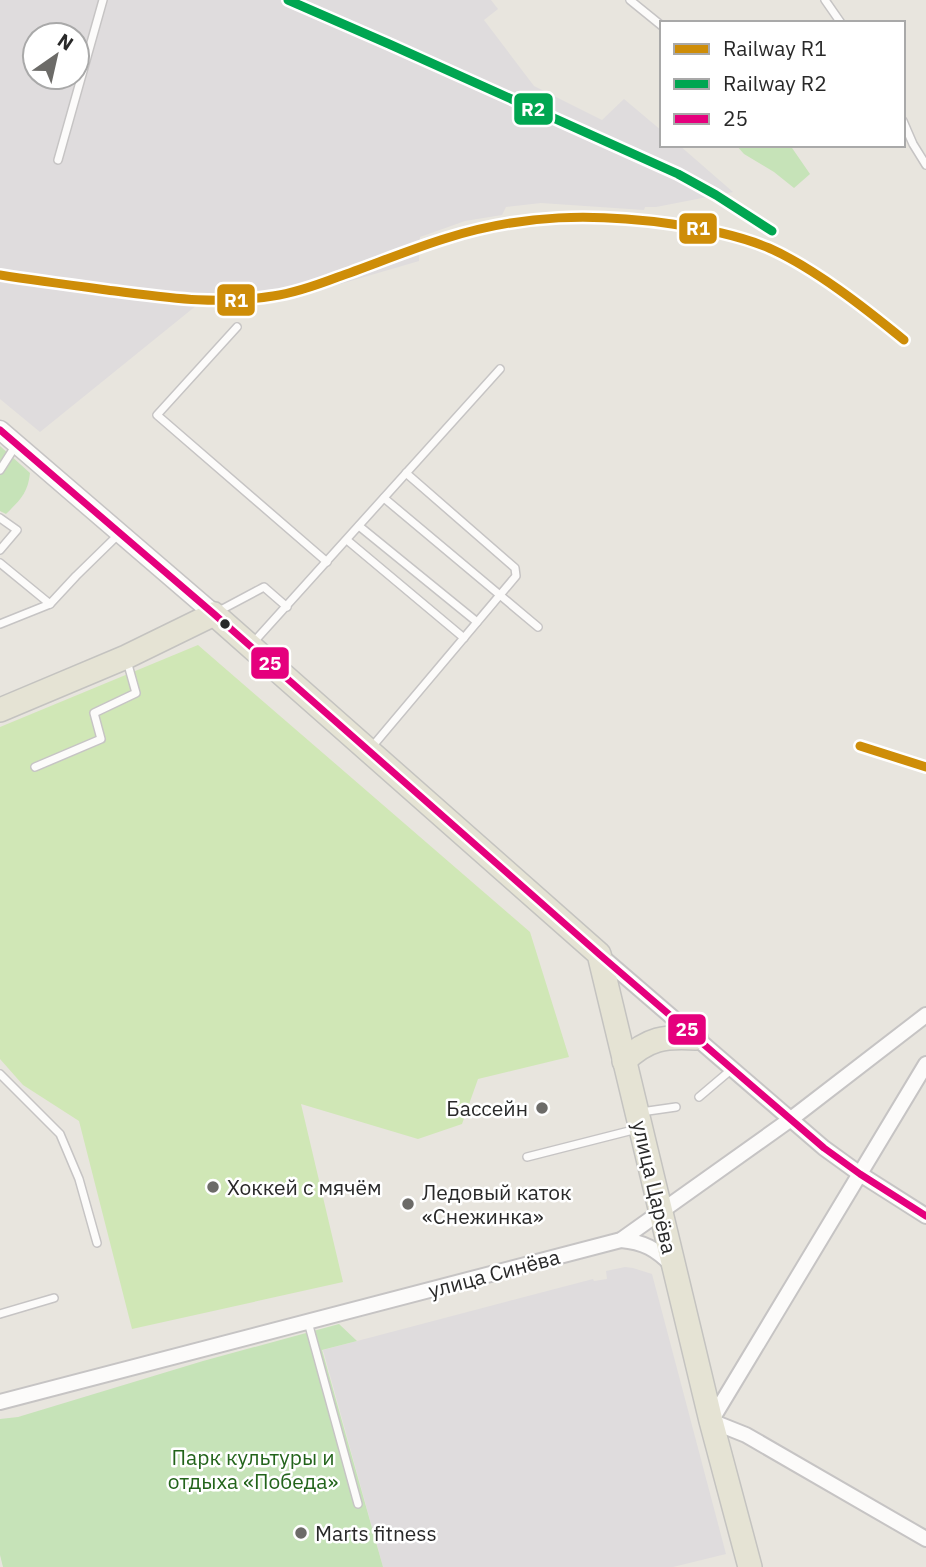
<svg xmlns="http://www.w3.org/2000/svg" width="926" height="1567" font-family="'IBM Plex Sans',sans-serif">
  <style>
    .industrial { fill: #dfdcdd; fill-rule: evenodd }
    .green { fill: #c6e3b8 }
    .pitch { fill: #d0e7b6 }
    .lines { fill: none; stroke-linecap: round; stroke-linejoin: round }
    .service-casing { stroke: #c6c4c4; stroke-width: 10 }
    .minor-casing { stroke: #c6c4c4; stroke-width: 18 }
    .tertiary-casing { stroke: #c6c4c4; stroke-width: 21 }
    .primary-casing { stroke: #c4c3c0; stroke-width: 26 }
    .service { stroke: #fcfbfa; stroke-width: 7 }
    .minor { stroke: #fcfbfa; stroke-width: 14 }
    .tertiary { stroke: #fcfbfa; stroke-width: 18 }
    .primary { stroke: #e5e3d4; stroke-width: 23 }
    .bus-1-casing { stroke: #fff; stroke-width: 12 }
    .bus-1 { stroke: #e5007d; stroke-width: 7 }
    .rail-1-casing { stroke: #fff; stroke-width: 14 }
    .rail-2-casing { stroke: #fff; stroke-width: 14 }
    .rail-1 { stroke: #ce8d08; stroke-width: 9 }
    .rail-2 { stroke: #00a651; stroke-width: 9 }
    .bus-dot { fill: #292929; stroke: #fff; stroke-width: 2.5 }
    .poi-dot { fill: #6c6b68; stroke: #fff; stroke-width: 2.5 }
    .labels { text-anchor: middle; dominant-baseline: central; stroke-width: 5; stroke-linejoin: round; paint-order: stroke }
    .poi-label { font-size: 21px; fill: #292929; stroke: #fff; text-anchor: start }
    .street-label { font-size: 21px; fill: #292929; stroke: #fff }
    .park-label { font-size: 21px; fill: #23641b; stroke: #fff }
    .line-badge { stroke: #fff; stroke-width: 2.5 }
    .badge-label { font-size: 19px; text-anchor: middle; font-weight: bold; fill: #fff }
  </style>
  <rect width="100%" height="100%" fill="#e8e5de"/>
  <g class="industrial">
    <path d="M0 0H491L498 9 484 20 534 86 602 120 624 99 662 131V145H679L733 192 656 207H645L644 210 541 203 506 207 502 215 465 221 420 237 419 261 313 292 264 303 226 307 197 305 40 432 0 399ZM35 35H77V77H35Z"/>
    <path d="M625 1267 633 1268 652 1274 726 1554 673 1567H383L323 1350 593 1279 594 1281 607 1279 606 1271Z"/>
  </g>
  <g class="green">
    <path d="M736 145H790L810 174 794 188 774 172 744 154Z"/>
    <path d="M0 446 30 473C28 493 20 500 6 514L0 511Z"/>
    <path d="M339 1324 357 1341 322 1350 383 1567H3L0 1555V1419L18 1417 203 1361Z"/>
  </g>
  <path class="pitch" d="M198 645 530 932 569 1057 478 1079 462 1124 418 1139 301 1104 343 1282 132 1329 79 1121 23 1085 0 1059V727Z"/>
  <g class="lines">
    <g class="service-casing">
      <g id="service">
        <path d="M630 0 662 26"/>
        <path d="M825 0 841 23"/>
        <path d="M903 121 913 144 926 165"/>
        <path d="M58 160 103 0"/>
        <path d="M237 327 157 415 327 562"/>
        <path d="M0 470 16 445"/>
        <path d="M384 498 538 627"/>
        <path d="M0 518 17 530 0 550"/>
        <path d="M359 526 477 622"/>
        <path d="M347 540 464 638"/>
        <path d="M0 563 50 604 76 576 119 534"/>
        <path d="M217 612 264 587 287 607"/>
        <path d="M0 624 50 604"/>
        <path d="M252 644 500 369"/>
        <path d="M371 748 516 576 515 568 406 473"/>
        <path d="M35 767 101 739 94 713 136 693 127 661"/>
        <path d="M0 1074 60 1134 79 1179 97 1243"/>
        <path d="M699 1097 732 1069"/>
        <path d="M641 1112 676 1107"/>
        <path d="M527 1157 637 1129"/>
        <path d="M0 1314 54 1298"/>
        <path d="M308 1322 358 1504"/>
      </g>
    </g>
    <g class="minor-casing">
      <g id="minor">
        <path d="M600 955 824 1148 860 1174 926 1216"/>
        <path d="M926 1064 711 1421 746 1435 926 1539"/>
        <path d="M621 1240C644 1242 656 1249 672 1265"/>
        <path d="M0 1402 621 1240 791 1119 926 1015"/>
      </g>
    </g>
    <g class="tertiary-casing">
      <path id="tertiary" d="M0 430 214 614"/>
    </g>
    <g class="primary-casing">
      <g id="primary">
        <path d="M0 710 126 657 214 614 599 954 711 1421 750 1567"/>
        <path d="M624 1061C648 1038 665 1036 696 1038"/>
      </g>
    </g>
    <use href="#service" class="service"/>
    <use href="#minor" class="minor"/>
    <use href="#tertiary" class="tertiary"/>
    <use href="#primary" class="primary"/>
    <g class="bus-1-casing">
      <path id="bus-1" d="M0 430 214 614 599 954 824 1148 860 1174 926 1216"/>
    </g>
    <use href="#bus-1" class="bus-1"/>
    <g class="rail-1-casing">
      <g id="rail-1">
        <path d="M0 275C38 281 77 286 115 291 170 298 217 305 273 296 295 293 317 285 338 277 375 264 411 249 447 238 523 214 594 213 672 224 705 229 738 235 769 248 814 268 865 308 904 340"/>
        <path d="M860 746 926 767"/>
      </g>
    </g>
    <g class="rail-2-casing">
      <path id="rail-2" d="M288 0 389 44 678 174 716 195 772 231"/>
    </g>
    <use href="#rail-1" class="rail-1"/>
    <use href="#rail-2" class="rail-2"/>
  </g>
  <circle class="bus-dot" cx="225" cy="624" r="6"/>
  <g class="poi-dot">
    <circle cx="542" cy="1108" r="7"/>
    <circle cx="213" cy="1187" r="7"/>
    <circle cx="408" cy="1204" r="7"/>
    <circle cx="301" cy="1533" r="7"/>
  </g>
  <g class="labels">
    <g class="poi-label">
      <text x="528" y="1108" text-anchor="end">Бассейн</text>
      <text x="227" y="1187">Хоккей с мячём</text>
      <text x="422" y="1192">Ледовый каток<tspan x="422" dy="24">«Снежинка»</tspan></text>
      <text x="315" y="1533">Marts fitness</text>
    </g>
    <g class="street-label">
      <text transform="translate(655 1187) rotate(77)">улица Царёва</text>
      <text transform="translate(494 1273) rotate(-15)">улица Синёва</text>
    </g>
    <g class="park-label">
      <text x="253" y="1457">Парк культуры и<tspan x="253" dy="24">отдыха «Победа»</tspan></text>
    </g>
  </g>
  <g class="line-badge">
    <rect x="513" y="92" width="41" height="34" rx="7" fill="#00a651"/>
    <rect x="678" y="212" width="40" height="33" rx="7" fill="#ce8d08"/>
    <rect x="216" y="283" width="40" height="34" rx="7" fill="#ce8d08"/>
    <rect x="250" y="646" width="40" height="34" rx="7" fill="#e5007d"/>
    <rect x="667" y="1013" width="40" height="33" rx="7" fill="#e5007d"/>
  </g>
  <g class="badge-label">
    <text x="533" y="116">R2</text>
    <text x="698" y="235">R1</text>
    <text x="236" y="307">R1</text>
    <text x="270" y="670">25</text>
    <text x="687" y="1036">25</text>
  </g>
  <rect x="660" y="21" width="245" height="126" fill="#ffffff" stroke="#a9a9a9" stroke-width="2"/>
  <rect x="674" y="44" width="35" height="10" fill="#ce8d08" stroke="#a9a9a9" stroke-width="2"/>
  <text x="723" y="56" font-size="21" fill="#292929">Railway R1</text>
  <rect x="674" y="79" width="35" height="10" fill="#00a651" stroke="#a9a9a9" stroke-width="2"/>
  <text x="723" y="91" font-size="21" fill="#292929">Railway R2</text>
  <rect x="674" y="114" width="35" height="10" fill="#e5007d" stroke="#a9a9a9" stroke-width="2"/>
  <text x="723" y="126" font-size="21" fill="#292929">25</text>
  <g transform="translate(56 56) rotate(34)"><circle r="33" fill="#ffffff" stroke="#a9a9a9" stroke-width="2"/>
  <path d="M0-5L12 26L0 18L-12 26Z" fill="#6c6b68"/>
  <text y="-10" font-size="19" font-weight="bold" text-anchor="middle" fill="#292929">N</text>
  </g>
</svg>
